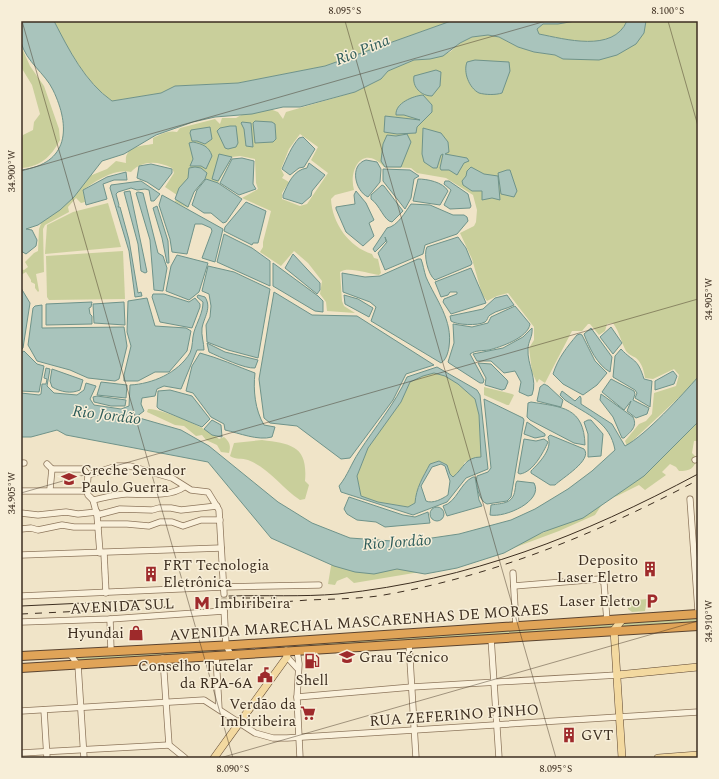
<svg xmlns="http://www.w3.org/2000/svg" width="719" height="779" viewBox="0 0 719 779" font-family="Spectral,serif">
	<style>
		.green { fill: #c9cf9b; fill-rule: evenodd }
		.water { fill: #a9c4bc; stroke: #6f938a; fill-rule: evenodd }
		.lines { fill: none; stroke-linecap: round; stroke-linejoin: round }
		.minor-tunnel { stroke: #ccc0a6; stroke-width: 5.5; stroke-dasharray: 5.5 3; stroke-linecap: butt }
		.minor-casing { stroke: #8d765c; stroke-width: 7 }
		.major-casing { stroke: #5b4430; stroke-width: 8 }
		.highway-casing { stroke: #5b4430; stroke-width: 10 }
		.minor { stroke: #faf1dc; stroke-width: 5.5 }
		.major { stroke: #f3d9a0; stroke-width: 7 }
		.highway { stroke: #e0a458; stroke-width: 8 }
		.tram { stroke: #3d2e20; stroke-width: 1 }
		.rail { stroke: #3d2e20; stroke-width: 1; stroke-dasharray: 7 7; stroke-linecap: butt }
		.ticks { fill: none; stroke: #3d2e20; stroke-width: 1; stroke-opacity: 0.45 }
		.labels { text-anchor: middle; stroke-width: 3; stroke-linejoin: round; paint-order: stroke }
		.poi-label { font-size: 15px; fill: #3d2e20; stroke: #f7eed8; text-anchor: start }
		.street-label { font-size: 15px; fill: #3d2e20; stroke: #f7eed8 }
		.water-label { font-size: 16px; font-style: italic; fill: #2f5d5a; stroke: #f7eed8 }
		.neatline { fill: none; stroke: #3d2e20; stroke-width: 1.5 }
		.ticks-label { font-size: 10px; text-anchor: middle; fill: #3d2e20 }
	</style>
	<rect width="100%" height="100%" fill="#f0e4c8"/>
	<g class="green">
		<path d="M 54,21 L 451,21 L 325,66 L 238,83 L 175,86 L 161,93 L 112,101 C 85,81 69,50 54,21 Z"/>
		<path d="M 575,21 L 627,21 C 613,53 565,39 539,34 L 537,29 L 543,24 L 558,24 Z"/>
		<path d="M 646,21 L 698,21 L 698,377 L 688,389 L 627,446 L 625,441 L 639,424 L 646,421 L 652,414 L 654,393 L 676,386 L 679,375 L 674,369 L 653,379 L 645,378 C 644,371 642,363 636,358 C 633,356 629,355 626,351 C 621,342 620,333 613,323 L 607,324 L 605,331 L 599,335 L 590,324 L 588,324 L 582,331 L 572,331 L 545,383 L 539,379 L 537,383 L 532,372 L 529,348 L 534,340 L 534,327 L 508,293 L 497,296 L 487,301 L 482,294 L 472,259 L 460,233 L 474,226 L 476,222 L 477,210 L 473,195 L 446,178 L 417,173 L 411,168 L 384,167 C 364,144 348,168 354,190 L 335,195 L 331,199 C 332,223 349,247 372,254 L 374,258 L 378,259 L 381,273 L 379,275 C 369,274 348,266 340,272 L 342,301 L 344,306 L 355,313 L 327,311 L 326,302 L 320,294 L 322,281 L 308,263 L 294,251 L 281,266 L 260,252 L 263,247 L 263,242 L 271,211 L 242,198 L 258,189 L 256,183 L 255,159 L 240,156 L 232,157 L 218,183 L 205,179 L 194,192 L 188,208 L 175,202 L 177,195 L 165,187 L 174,173 L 172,168 C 158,161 142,160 131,172 C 115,168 96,181 83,190 L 85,202 L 81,203 L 76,198 L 68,207 L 69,212 L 45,225 L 43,229 L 44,272 L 36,274 L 39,291 L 38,292 L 35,288 L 35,284 L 31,282 L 31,280 L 26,272 L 21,275 L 21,269 L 24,270 L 28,267 L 25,262 L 34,253 L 38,251 L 39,229 L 42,221 L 87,177 L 107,169 L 116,161 L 126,163 C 124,146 141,146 153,144 L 153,138 C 161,134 169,130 177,132 L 180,128 L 215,119 L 220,124 L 222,118 L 236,118 L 243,114 L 270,109 L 278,112 L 283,119 L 286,112 L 355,92 L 381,79 L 388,71 L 414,60 L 430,59 L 450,52 L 460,43 L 472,37 L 488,35 L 499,37 L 518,47 L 534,52 L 555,55 L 564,59 L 644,33 ZM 300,134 L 318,147 L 311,160 L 328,173 L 307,204 L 300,206 L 282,199 L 282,193 L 289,182 L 282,178 L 284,175 L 281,169 L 289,149 Z"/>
		<path d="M 21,46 L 30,66 L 44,86 L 59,129 L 60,140 C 51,157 40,167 21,168 L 21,142 L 23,135 L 33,130 L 34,122 L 40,114 L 32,85 L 21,67 Z"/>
		<polygon points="108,203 121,247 45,254 47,225 73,212"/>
		<polygon points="123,251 125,299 49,300 47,297 46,256"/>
		<path d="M 434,373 L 445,376 L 458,384 L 475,399 L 479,415 L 481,457 L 465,462 L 460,471 L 453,477 L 450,474 L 447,465 L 439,461 L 430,464 C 423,477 416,488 415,503 L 408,507 L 378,502 L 361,496 L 357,476 L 368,447 L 401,402 L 410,382 L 423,376 Z"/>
		<polygon points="484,387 512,394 514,395 509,405 507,405 484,395"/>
		<path d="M 148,409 C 161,408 212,430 219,439 L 224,437 C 230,442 231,446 229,453 L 221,452 L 217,445 L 206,440 L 202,435 L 196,436 L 184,426 L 175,425 L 147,412 Z"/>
		<path d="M 698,414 L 698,441 L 694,441 L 692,453 L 697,458 C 694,469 690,471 679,471 L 676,467 L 670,464 L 662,472 L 666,475 L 645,490 L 639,485 L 617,496 L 605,500 L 595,515 L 559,531 L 508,550 L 432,570 L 354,583 L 347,577 L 337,581 L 335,585 L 328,584 L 332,560 L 498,549 L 545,532 L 559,524 Z"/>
		<path d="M 262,440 C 292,444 308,446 305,481 L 309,485 L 305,499 L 300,500 C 282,488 269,468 248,460 C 242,458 236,460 230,456 L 234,443 Z"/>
		<polygon points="647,599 645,611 632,612 628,609 628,601"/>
		<polygon points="698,618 698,624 620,627 625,622"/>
		<polygon points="618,623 614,628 282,649 282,645"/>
		<polygon points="225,646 225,653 78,662 73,656"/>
	</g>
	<g class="water">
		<path d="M 21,21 L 54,21 C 69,50 85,82 112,101 L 161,93 L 175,86 L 238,83 L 325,66 L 451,21 L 575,21 L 558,24 L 543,24 L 537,29 L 539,34 C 565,39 613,53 627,21 L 646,21 L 644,33 L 636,44 L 617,55 L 599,60 L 563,59 L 555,55 L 534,52 L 518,47 L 499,37 L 488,35 L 472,37 L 460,43 L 443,56 L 430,59 L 414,60 L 388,71 L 381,79 L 355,92 L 300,107 L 283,107 L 252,114 L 215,117 L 193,122 L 156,135 L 124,154 L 102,161 L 74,197 L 60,210 L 38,225 L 26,229 L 32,230 L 37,240 L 36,246 L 26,254 L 21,251 L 21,170 C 69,164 71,127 53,90 C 45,73 26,62 21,42 C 20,36 21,28 21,21 Z"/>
		<path d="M 475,60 L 509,62 L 510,71 L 502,93 C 496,95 486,95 479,93 C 469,88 463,72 467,62 Z"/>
		<path d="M 436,70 L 441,72 L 440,86 L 432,96 C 421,96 412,87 414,76 Z"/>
		<path d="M 423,95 L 432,105 L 432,112 L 417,127 L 416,133 L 397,134 L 384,132 L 385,116 L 420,120 L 404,115 L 396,115 C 395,103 413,96 423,95 Z"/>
		<polygon points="255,121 272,122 275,124 276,139 273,142 255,143 253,123"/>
		<polygon points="242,122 251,123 253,147 246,146 244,129 241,123"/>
		<polygon points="230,126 236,126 238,143 236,147 228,149 225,148 217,131 220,128"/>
		<polygon points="210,127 212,139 205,144 197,141 192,141 190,133 191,130"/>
		<polygon points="423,128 441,133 448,142 449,152 445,154 467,158 469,161 464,163 457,175 449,170 441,170 440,168 443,154 441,155 437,168 433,168 424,162 422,154"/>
		<polygon points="407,134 411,142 401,167 385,167 381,161 383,144 387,135 396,136"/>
		<path d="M 303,137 L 315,149 L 304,167 L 299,168 L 290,175 L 282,169 C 287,158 291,147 299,138 Z"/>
		<path d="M 193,142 C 202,144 209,146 212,156 L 206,169 L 201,166 L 190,166 L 193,159 L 189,143 Z"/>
		<polygon points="219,154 232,157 218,181 212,179"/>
		<polygon points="242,158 254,161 253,184 256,189 239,195 220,183 232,159"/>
		<path d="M 366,160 L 377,162 L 381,169 L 380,182 L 368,197 C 355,191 349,165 366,160 Z"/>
		<path d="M 309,163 L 325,175 L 312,191 L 311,196 L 302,204 L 283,198 L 283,195 C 288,184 293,170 307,168 Z"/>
		<polygon points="151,164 172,169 172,173 159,190 147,182 137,178 139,166"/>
		<polygon points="195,167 201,168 207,173 205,179 194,192 188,207 175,199 179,188 188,178 189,168"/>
		<polygon points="471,167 484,174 498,176 500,200 492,198 482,200 482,191 472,191 463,185 462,181 466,176 467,171"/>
		<polygon points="383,169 410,170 419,176 414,179 411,198 405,209 383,181"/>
		<polygon points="507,170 510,170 517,191 514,197 501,194 498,173"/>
		<polygon points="126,172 127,180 114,180 103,184 107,199 86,205 83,190 107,177"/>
		<polygon points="206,179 218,183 242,199 226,222 223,223 211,213 204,213 192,205 197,190"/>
		<path d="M 418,179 C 427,179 443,182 448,191 L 440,205 L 413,201 Z"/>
		<polygon points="141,181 160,194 154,201 151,201 149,190 145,189 137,190 131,188 118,192 116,194 119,205 118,207 120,207 129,240 138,293 141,292 142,296 135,297 129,251 110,188 111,185"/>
		<polygon points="445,181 449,181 468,194 471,206 470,208 450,209 444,205 451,190 444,184"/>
		<path d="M 382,185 L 384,186 L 403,211 L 392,222 C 384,221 380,205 371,199 L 371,195 Z"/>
		<polygon points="130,191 147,272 145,273 141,271 138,244 124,192"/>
		<polygon points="356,191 366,203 374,220 369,223 374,236 363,246 346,232 336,209 336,207 355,204 354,195"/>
		<polygon points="138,192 143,193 158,253 163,256 167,268 163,291 154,290 150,240 136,193"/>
		<polygon points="162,195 223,229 215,262 202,258 212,231 211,228 202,224 195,224 187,254 172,252 170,239 159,205"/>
		<polygon points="246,202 266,211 258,243 253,243 252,245 224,231 225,227"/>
		<path d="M 411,204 L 430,205 L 453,215 L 464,215 L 467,217 L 468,221 L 457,234 L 425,245 L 423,254 L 385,270 L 378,253 L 387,242 L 385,237 L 386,241 L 375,252 L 373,249 L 387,228 C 398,226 405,212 411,204 Z"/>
		<polygon points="157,206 168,241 169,263 167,263 162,238 153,208"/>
		<polygon points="224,234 252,248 270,261 270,286 217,262"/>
		<path d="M 458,237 L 466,248 L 472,263 L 471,265 L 435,280 C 428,275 423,254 427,247 Z"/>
		<polygon points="293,254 320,283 320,290 317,294 285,268"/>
		<polygon points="177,255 208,263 199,292 189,300 166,291 171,266"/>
		<path d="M 418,259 L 421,259 C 423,264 424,271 426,277 C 436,300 453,320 449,347 C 448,353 446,360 441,363 L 371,321 L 376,307 L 370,302 L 343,292 L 342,273 L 365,277 L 380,276 Z"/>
		<polygon points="273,263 318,296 323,301 323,312 315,311 273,286"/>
		<polygon points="208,266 234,272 270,289 258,358 228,350 207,342 206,325 210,317 211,306 209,294 202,291"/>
		<polygon points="471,268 486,303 451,314 443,302 444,299 457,294 457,292 450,292 448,295 441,297 435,282"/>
		<polygon points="21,288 30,303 23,348 21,350"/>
		<polygon points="274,292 312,315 357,316 434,365 406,374 393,400 350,458 341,459 297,426 270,423 264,418 259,379"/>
		<polygon points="153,294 164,294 189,302 195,298 200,304 200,307 192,328 160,322 152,297"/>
		<path d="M 198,295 L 205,297 C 212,308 204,317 202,328 C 201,335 204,343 204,350 L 197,350 L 181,389 L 164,386 L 157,389 L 155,396 L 142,398 L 141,404 L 144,411 L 136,417 L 181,430 L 209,446 L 278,502 L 312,523 L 350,538 L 392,541 L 425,539 L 459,534 L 511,520 L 535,509 L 568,489 L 592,471 L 615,450 C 610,422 588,415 565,400 L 560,395 L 562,391 L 575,401 L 580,396 L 581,398 L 581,404 L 612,424 L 625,446 C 646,435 682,395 698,377 L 698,422 L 644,476 L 583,518 L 543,532 L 504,553 L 457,568 L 425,574 L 397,569 L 374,574 L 355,572 L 334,566 L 271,538 L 208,462 L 66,435 L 57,430 L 31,437 L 21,437 L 21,393 L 39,395 L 41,394 L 42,384 L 46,384 L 47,379 L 44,378 L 46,368 L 50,369 L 47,386 L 54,393 L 77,395 L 84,390 L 86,383 L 96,386 L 90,399 L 94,405 L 121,409 L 129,406 L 130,385 C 152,384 178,373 190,353 C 193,347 192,338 194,332 C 197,322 203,313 203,302 L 197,297 Z"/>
		<polygon points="344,295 358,299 373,308 369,317 345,304"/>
		<path d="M 507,295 L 514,305 C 507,309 497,310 490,315 C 487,317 488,320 485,322 C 478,326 456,325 451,321 L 450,316 L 483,309 L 495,298 Z"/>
		<polygon points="147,298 155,326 186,328 191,331 187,351 169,372 155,372 138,381 124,381 124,375 131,346 127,332 128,301"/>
		<polygon points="92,302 91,307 89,308 90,314 92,316 92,324 46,325 46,304"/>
		<polygon points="124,302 125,325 94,323 93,304"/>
		<polygon points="42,305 42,328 124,327 127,346 119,379 115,381 88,378 70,370 37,361 28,345 33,308 35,306"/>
		<path d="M 515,306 L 530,324 C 528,338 500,347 489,350 C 482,351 476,350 470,354 L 484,380 L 483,383 L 480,383 L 449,363 L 448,362 L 454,343 L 453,324 L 472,327 L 488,323 L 491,317 Z"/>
		<polygon points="611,327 622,343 613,354 600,337"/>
		<path d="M 532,328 C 533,337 528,341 528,349 C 527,365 538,379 532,395 L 528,396 L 519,392 L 521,382 L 515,371 L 504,373 L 491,361 L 477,361 L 473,354 L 503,348 L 523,337 Z"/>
		<path d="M 591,328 L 612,357 L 610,372 C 597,365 589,347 584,334 Z"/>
		<path d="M 580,334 L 582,335 L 595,361 L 607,373 L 597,385 L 583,395 L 563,384 L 553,374 C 558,358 567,347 577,335 Z"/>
		<path d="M 207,343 L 225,352 L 258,360 L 255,368 C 245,369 220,357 209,352 Z"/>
		<path d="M 621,349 C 634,363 637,357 644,379 L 652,381 L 650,407 L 635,398 L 637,393 L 635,390 L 613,377 L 615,356 Z"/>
		<polygon points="24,351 37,364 44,366 39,392 21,391 21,353"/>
		<path d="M 200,353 C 219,358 236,366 255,373 C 253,390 255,410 264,425 L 275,427 L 272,437 C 258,441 239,433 225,430 L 224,424 L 211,417 L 193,393 L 186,391 L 192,366 Z"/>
		<polygon points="478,363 491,364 507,380 508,382 505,389 502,390 485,385 486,378"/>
		<path d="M 437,367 L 477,390 L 480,395 L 488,469 L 466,478 L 447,502 L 413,515 L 341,492 L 339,486 C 348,475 351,464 359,452 C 375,427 395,404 407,377 ZM 434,373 L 445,376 L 458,384 L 475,399 L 479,415 L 481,457 C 465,457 464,468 453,477 L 450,474 L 447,465 L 439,461 L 430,464 C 423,477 416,488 415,503 L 408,507 L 378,502 L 361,496 L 357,476 L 368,448 L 401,402 L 410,382 L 423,376 ZM 441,464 L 445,466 L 450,481 L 448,495 C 442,499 433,504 426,501 L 421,486 L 432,467 Z"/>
		<path d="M 52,369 L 83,380 L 80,390 C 71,394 61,392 52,387 L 50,381 Z"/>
		<polygon points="673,371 677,376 674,384 655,390 655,381"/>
		<polygon points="611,379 634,391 635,394 633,400 649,408 647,414 636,418 627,411 631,401 624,410 602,392"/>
		<polygon points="101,382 127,385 126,398 97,395"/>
		<polygon points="544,384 548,386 563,400 561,407 537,401 540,387"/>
		<polygon points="170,390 192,396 210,419 202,427 159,409 157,407 158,391"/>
		<path d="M 601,394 L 633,417 C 638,427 630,432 624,438 L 622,438 L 613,417 L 600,400 Z"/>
		<polygon points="97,396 126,400 125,406 111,406 94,402 93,397"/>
		<path d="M 484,399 L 523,418 L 524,420 L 511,497 L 507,501 L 487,504 C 479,501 475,484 477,476 L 488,472 L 491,468 Z"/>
		<path d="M 531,402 C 562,407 584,407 585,445 L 574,443 L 530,420 L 527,417 L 528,403 Z"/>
		<polygon points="212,420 221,425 222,437 212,435 204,429"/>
		<polygon points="588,420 591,420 603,434 601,456 588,457 588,434 584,422"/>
		<polygon points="527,422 545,434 545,436 535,438 524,434"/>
		<path d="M 550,435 L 584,449 C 593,460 562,478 555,485 L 550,485 L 531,473 L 531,471 C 539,463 553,449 548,437 Z"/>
		<path d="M 524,439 L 536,441 L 544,439 L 548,442 C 543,453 533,472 520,474 L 518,473 Z"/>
		<path d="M 473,477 L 475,477 L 479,500 L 482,506 L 447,516 L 443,506 C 457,502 460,483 473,477 Z"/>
		<path d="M 517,481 L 534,483 C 544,501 505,518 490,515 L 491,505 C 503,503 513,504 515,490 C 516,486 515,484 517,481 Z"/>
		<polygon points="349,497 403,515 415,517 428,512 430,523 385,527 376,522 357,520 347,514 344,509"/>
		<circle cx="437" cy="514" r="7"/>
	</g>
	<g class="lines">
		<polyline class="minor-tunnel" points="224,594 224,609"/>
		<g class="minor-casing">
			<g id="minor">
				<polyline points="695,460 698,459"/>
				<polyline points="21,463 24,463"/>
				<polyline points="47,464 52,469 83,469 88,475 117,466 130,466 172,478 191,490 208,492 219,510 224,594"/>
				<polyline points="88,475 87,491 88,495 93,500 97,515 100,553"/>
				<polyline points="50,489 52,469"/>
				<polyline points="21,491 87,491"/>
				<polyline points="690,499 698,610"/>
				<path d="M 93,500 C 104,498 116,494 127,494 C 143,494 171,497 184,487"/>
				<polyline points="21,513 38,515 66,512 78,514 97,512"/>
				<polyline points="97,515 120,509 152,510 159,508 171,508 181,510 217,506"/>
				<polyline points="98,524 127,524 149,526 160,522 172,522 183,526 201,520 220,520"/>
				<polyline points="21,529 31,528 38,530 62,525 74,527 98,527"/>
				<polyline points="104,553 106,593"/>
				<polyline points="21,555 221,548"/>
				<polyline points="513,573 516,626"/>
				<polyline points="514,586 600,579 604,583 607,621"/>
				<polyline points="21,596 223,587 319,585"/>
				<polyline points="224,609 226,645 231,655"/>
				<polyline points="110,619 111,651"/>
				<polyline points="21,622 110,619 224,611"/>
				<polyline points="491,638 499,758"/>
				<polyline points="409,643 416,758"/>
				<polyline points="297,650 299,664 297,697 300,758"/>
				<polyline points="70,654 78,665 84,758"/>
				<polyline points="216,656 219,709"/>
				<polyline points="287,657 297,668"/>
				<polyline points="163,658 169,745 185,758"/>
				<polyline points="297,697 412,687 617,675"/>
				<polyline points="44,710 47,758"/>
				<polyline points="21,711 204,700 255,733 273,738 287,738 698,712"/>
				<polyline points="21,753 169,745"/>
			</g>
		</g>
		<g class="major-casing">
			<g id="major">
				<polyline points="617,675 698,667"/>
				<polyline points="214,758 284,661 287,657 286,651"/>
				<polyline points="622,758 614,630 622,620"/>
				<polyline points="658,758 698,755"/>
			</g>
		</g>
		<g class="highway-casing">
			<g id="highway">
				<polyline points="21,656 234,645 698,614"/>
				<polyline points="21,668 698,626"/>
			</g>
		</g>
		<use href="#minor" class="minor"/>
		<use href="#major" class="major"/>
		<use href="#highway" class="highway"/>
		<g class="tram">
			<path d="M 229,596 C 265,595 302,597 338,594 C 470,580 582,536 698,474"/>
			<polyline points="21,606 169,599"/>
		</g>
		<g class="rail">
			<polyline points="229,598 277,598"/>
			<path d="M 230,605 C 256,604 282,602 308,600 C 332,599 354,599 378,596 C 492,577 596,534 698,480"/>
			<polyline points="21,614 169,607"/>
		</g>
	</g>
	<path class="ticks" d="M 22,21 L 233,758M 345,21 L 556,758M 668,21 L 698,126M 21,171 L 546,21M 21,493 L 698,299M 220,758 L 698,621"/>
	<defs>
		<g id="school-bare" transform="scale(1.2)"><path d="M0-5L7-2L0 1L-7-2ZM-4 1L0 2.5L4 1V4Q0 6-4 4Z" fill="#9e2a2b" stroke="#f7eed8" stroke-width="2.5" paint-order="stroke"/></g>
		<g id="building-bare" transform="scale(1.2)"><path d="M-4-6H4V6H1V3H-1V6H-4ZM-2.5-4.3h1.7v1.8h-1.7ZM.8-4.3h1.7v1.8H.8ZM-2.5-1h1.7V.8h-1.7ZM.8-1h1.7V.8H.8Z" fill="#9e2a2b" stroke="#f7eed8" stroke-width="2.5" paint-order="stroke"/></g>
		<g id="parking-bare" transform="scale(1.2)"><path d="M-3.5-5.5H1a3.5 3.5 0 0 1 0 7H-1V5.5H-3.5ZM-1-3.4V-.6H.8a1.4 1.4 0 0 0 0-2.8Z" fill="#9e2a2b" stroke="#f7eed8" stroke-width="2.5" paint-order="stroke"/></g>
		<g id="metro-bare" transform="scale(1.2)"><path d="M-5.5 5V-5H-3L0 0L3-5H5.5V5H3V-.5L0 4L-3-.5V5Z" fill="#9e2a2b" stroke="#f7eed8" stroke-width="2.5" paint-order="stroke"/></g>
		<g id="shop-bare" transform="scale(1.2)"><path d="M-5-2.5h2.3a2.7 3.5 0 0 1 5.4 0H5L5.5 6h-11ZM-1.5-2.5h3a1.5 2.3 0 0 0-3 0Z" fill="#9e2a2b" stroke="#f7eed8" stroke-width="2.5" paint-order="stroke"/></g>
		<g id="university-bare" transform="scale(1.2)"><path d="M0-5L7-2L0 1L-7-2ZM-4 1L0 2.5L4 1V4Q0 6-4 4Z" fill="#9e2a2b" stroke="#f7eed8" stroke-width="2.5" paint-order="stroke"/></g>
		<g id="fuel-bare" transform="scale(1.2)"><path d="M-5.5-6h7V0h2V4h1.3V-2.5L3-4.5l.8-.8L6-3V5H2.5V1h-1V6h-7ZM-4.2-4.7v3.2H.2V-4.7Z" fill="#9e2a2b" stroke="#f7eed8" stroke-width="2.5" paint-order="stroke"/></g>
		<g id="civic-bare" transform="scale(1.2)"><path d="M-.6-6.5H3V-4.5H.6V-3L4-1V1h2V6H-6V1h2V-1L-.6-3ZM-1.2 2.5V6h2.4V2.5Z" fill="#9e2a2b" stroke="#f7eed8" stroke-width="2.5" paint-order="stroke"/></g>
		<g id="supermarket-bare" transform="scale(1.2)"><path d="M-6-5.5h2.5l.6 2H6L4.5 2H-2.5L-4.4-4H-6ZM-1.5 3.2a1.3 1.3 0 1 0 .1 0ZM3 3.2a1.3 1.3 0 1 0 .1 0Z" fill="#9e2a2b" stroke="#f7eed8" stroke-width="2.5" paint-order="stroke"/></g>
	</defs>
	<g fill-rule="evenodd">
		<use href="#school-bare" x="69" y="479"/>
		<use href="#building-bare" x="650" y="569"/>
		<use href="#building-bare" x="151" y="574"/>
		<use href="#parking-bare" x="652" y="601"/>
		<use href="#metro-bare" x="202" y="603"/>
		<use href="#shop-bare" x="136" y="633"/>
		<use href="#university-bare" x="347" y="657"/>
		<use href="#fuel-bare" x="312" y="661"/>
		<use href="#civic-bare" x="265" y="675"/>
		<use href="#supermarket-bare" x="308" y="713"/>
		<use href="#building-bare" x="569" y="735"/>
	</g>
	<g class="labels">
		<g class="poi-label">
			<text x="81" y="475">Creche Senador<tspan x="81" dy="17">Paulo Guerra</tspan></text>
			<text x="638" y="565" text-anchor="end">Deposito<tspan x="638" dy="17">Laser Eletro</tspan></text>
			<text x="163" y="570">FRT Tecnologia<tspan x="163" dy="17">Eletrônica</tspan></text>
			<text x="640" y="606" text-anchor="end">Laser Eletro</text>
			<text x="214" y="608">Imbiribeira</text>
			<text x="124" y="638" text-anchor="end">Hyundai</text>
			<text x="359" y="662">Grau Técnico</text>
			<text x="253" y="671" text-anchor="end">Conselho Tutelar<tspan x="253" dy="17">da RPA-6A</tspan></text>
			<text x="312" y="685" text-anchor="middle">Shell</text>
			<text x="296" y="709" text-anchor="end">Verdão da<tspan x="296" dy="17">Imbiribeira</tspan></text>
			<text x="581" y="740">GVT</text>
		</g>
		<g class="street-label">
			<text transform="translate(122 606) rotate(-3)" y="5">AVENIDA SUL</text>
			<text transform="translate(359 622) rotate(-4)" y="5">AVENIDA MARECHAL MASCARENHAS DE MORAES</text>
			<text transform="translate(454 715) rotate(-4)" y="5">RUA ZEFERINO PINHO</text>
		</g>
		<g class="water-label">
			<text transform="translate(362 49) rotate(-22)" y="6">Rio Pina</text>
			<text transform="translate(107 414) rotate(7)" y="6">Rio Jordão</text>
			<text transform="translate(397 541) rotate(-4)" y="6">Rio Jordão</text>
		</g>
	</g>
	<rect width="719" height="779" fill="none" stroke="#f7eed8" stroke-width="44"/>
	<rect x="22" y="22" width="675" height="735" class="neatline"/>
	<g class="ticks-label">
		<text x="345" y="14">8.095°S</text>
		<text x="668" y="14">8.100°S</text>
		<text transform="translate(11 171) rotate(-90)" y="4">34.900°W</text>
		<text transform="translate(708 299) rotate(-90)" y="4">34.905°W</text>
		<text transform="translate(11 493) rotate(-90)" y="4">34.905°W</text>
		<text transform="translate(708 621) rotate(-90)" y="4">34.910°W</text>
		<text x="233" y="772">8.090°S</text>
		<text x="556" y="772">8.095°S</text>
	</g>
</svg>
